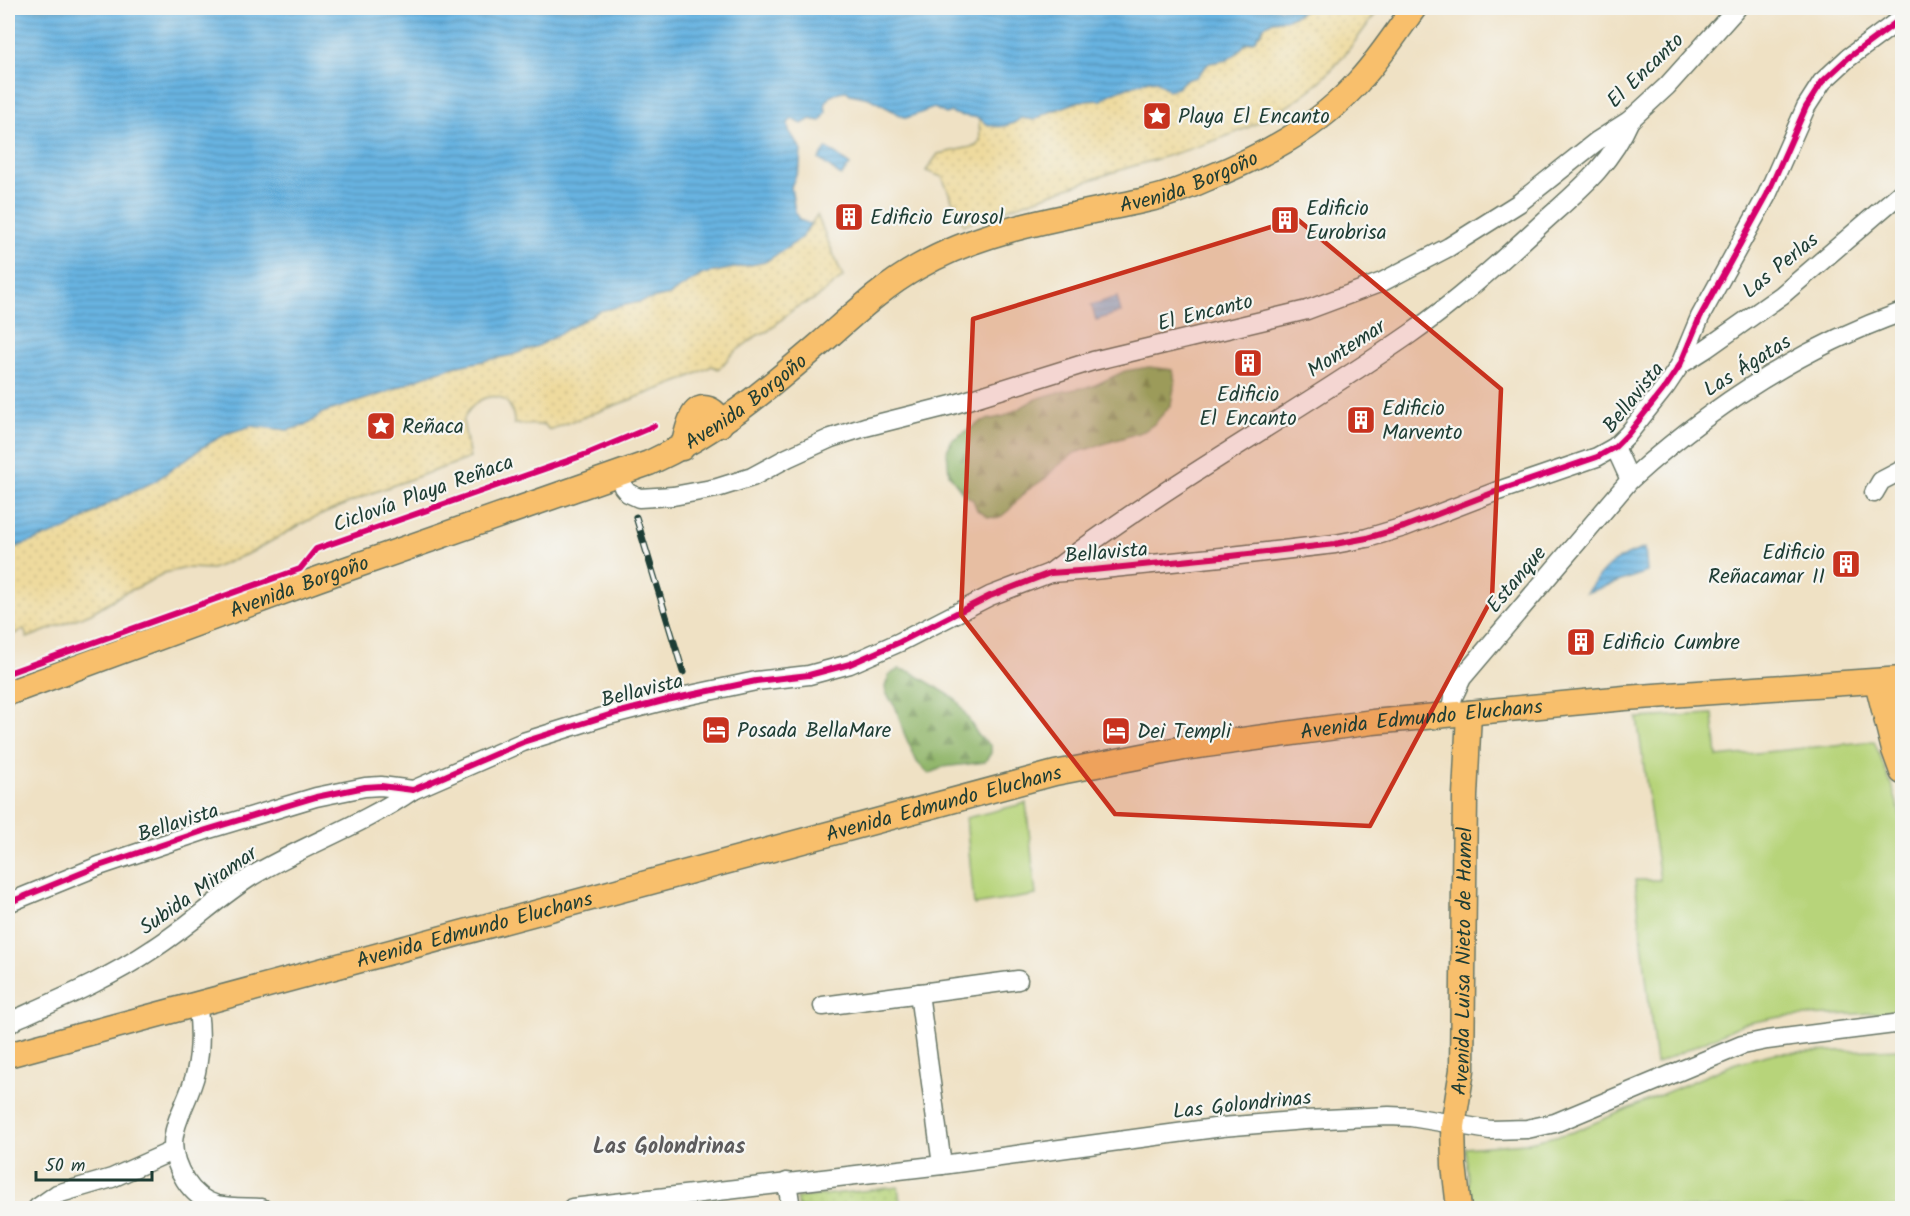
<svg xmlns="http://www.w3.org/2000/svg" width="1910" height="1216" viewBox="0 0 1910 1216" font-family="Kalam,sans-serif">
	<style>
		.grass { fill: #b7d47a; stroke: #6b8857; stroke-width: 1.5 }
		.forest { fill: url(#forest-firs); stroke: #587a4f; stroke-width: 1.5 }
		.sand { fill: url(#sand-dots); stroke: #868c69; stroke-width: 1.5 }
		.park { fill: url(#park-dots); stroke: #6b8857; stroke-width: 1.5 }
		.water { fill: url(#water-rules); stroke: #44788a; stroke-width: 1.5 }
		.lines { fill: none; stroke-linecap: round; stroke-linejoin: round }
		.minor-casing { stroke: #687666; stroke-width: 21 }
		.major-casing { stroke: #687666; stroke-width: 27 }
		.minor { stroke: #fff; stroke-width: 18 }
		.major { stroke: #f8bf6c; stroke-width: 24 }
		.rail-casing { stroke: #1f3d34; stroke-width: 7 }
		.rail { stroke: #f6f6f2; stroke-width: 4.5; stroke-dasharray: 14; stroke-linecap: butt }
		.cycleway-casing { stroke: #f6f6f2; stroke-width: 10 }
		.cycleway { stroke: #d6006c; stroke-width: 6 }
		.marked { fill: #c8321e; fill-opacity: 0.2; stroke: #c8321e; stroke-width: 4.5; stroke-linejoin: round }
		.labels { text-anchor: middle; stroke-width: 4.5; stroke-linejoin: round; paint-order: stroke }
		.street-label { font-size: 21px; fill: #1f3d34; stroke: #f6f6f2 }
		.poi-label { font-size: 21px; fill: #1f3d34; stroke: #f6f6f2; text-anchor: start }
		.neighbourhood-label { font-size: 22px; font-weight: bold; fill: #5d5c5d; stroke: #f6f6f2 }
	</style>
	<defs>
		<pattern id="forest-firs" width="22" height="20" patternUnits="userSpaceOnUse" patternTransform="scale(1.5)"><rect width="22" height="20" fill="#91b66a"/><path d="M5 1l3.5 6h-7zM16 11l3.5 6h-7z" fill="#769558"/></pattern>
		<pattern id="sand-dots" width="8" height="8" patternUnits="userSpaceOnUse" patternTransform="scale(1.5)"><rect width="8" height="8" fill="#eeda9e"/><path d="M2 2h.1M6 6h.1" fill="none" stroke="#ccbc89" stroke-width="1.8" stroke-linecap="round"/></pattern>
		<pattern id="park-dots" width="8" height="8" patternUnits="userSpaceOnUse" patternTransform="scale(1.5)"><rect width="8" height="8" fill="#b7d47a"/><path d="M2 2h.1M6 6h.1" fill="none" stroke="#9db76a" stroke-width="1.8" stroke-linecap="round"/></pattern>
		<pattern id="water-rules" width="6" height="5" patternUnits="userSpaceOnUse" patternTransform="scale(1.5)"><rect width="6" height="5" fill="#68b3e1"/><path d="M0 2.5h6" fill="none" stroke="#5593b7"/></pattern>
	</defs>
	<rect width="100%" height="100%" fill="#f6f6f2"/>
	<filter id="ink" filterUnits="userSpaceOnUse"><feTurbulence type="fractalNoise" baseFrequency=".0167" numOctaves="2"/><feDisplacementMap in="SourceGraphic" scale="12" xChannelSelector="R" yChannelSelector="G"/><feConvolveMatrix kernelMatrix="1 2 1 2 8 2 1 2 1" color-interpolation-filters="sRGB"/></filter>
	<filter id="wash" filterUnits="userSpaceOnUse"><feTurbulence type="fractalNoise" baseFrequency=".008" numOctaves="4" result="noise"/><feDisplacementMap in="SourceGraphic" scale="24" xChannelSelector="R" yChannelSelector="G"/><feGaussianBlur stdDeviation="1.35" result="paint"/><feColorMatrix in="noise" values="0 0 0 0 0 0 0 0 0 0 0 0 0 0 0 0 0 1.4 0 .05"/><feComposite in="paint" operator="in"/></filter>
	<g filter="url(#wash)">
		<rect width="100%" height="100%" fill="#efe1c4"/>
		<g class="grass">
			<polygon points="1713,714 1717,757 1874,741 1894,792 1902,822 1902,1012 1780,1017 1743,1024 1656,1064 1635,880 1660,880 1637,718"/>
			<polygon points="1026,803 1036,895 974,905 966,818"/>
			<polygon points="1902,1049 1902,1208 1471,1208 1465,1148 1525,1143 1573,1132 1736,1063 1775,1053"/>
		</g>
		<g class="forest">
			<polygon points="1149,367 1173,370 1175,382 1171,405 1154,424 1144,431 1075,453 1054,469 1046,478 1026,491 1009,510 999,518 988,517 977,510 973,500 963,493 949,474 947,451 952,440 982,421 1005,416 1036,399 1059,392 1093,386 1125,371"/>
			<polygon points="899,669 911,672 948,694 958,702 978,735 991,746 991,753 985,762 943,767 929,774 917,762 904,733 896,708 886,693 885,687 889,675"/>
		</g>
		<g class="sand">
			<path d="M 1310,8 L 1380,8 C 1358,37 1338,67 1310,90 C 1251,137 1183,150 1114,172 C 1063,189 1013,207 963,225 L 942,177 L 926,171 L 938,154 L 976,146 L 980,141 L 979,118 L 986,124 L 1013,124 L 1021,118 L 1035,120 L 1044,114 L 1080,101 L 1101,100 L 1111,93 L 1149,80 L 1156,81 L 1168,90 L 1177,88 L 1185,80 L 1196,77 L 1209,63 L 1227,60 L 1237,53 L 1246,43 L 1262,32 L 1264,26 L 1273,21 L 1287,19 Z"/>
			<path d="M 817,215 L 843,277 L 815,299 L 795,308 L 768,331 L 758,335 L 732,354 L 719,369 L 712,366 L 683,380 L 549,430 L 545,425 L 514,424 C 514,395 489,387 470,409 C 467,412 465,417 463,421 L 470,458 L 372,493 L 307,521 L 252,552 L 212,569 L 187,568 L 164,573 L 141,586 L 124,593 L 91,613 L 27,638 L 24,629 L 8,637 L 8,550 L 86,518 L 109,503 L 155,481 L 206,445 L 228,433 L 251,426 L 288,430 L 308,424 L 322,413 L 385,393 L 422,377 L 453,367 L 512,355 L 540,345 L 599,311 L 669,295 L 703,274 L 765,262 L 802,237 Z"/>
		</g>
		<polygon class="park" points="898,1187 901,1208 799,1208 796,1198"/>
		<g class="water">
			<path d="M 8,8 L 1310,8 L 1287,19 L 1273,21 L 1264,26 L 1255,40 L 1246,43 L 1237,53 L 1227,60 L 1209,63 L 1196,77 L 1185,80 L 1177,88 L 1168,90 L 1156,81 L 1149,80 L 1111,93 L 1102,100 L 1080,101 L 1044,114 L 1035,120 L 1021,118 C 1011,126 997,130 985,123 C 981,121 982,119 978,118 C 968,115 961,117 950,112 L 946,114 L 934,108 L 906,118 L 869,98 L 850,94 L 847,91 C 837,90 831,95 825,103 L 826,112 L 821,121 L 810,119 L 802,124 L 792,119 L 788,123 L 789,131 L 801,149 L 800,165 L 791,187 L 795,211 L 799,220 L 810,224 L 802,237 L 793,244 L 765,262 L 703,274 L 669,295 L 599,311 L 540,345 L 512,355 L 453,367 L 422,377 L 385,393 L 322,413 L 308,424 L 288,430 L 251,426 L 228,433 L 206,445 L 155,481 L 109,503 L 67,529 L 8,550 Z"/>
			<polygon points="827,148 850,165 841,176 819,159"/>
			<polygon points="1117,297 1121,312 1096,320 1091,305"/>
			<path d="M 1645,548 L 1647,572 L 1586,593 C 1606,565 1612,560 1645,548 Z"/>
		</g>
	</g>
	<g filter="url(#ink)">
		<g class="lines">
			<g class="minor-casing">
				<g id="minor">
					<polyline points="1680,365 1707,348 1782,295 1902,192"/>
					<polyline points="1615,447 1630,480"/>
					<polyline points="618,473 623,487 628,493 639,498 673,496 717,488 752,477 787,458 831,438 865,427 952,405 1093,361 1307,310 1382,282 1449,247 1519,203 1597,141 1630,120 1667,86 1737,8"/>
					<polyline points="1874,493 1881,481 1902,470"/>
					<path d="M 1050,573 C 1164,485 1292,416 1410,334 C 1456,302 1498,264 1539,226 C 1576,192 1609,168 1630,120"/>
					<path d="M 1450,715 L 1453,697 L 1462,678 L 1630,480 C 1709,408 1801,348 1902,312"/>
					<polyline points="8,903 99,866 206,830 316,797 365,787 381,786 413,790 523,742 609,715 667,700 756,681 809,675 850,664 900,642 990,596 1050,573 1093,570 1231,556 1335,544 1367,538 1404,527 1495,492 1597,457 1615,447 1628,434 1666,386 1680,365 1700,317 1767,195 1806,107 1822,82 1848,58 1902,18"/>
					<polyline points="919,993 942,1165"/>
					<path d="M 197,1004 C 201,1027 201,1049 196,1072 C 186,1114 157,1135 185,1180 C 192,1191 203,1201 217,1205 C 231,1208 247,1207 262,1208"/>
					<polyline points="823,1006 1018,980"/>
					<path d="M 8,1025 L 16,1019 C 63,998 110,978 153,949 C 188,927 217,898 252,876 C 304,845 363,825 413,790"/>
					<polyline points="787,1182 791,1208"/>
					<polyline points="37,1208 57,1194 112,1178 172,1151"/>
					<polyline points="572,1208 942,1165 1222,1127 1305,1120 1389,1116 1411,1117 1490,1130 1527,1129 1555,1123 1742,1045 1767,1040 1902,1023"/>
				</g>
			</g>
			<g class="major-casing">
				<g id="major">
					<path d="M 682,448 C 688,435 689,402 709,409 C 716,412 719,418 720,425"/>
					<polyline points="1895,680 1902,714"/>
					<polyline points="1877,682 1894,750 1902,772"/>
					<path id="s1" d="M 8,693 L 318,579 L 649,463 C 717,432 764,392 821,343 C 852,316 882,287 918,267 C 989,226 1071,217 1150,199 C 1169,195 1188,187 1206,179 C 1263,156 1318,128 1359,81 C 1380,58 1396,33 1414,8"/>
					<path id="s2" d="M 8,1055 L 1055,773 L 1184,748 L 1373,722 L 1625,698 L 1902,679"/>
					<path id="s3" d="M 1459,1208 L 1454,1165 L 1453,1126 L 1462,1070 L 1465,796 L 1469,713"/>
				</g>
			</g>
			<use href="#minor" class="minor"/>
			<use href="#major" class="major"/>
			<g class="rail-casing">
				<polyline id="rail" points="636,517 683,672"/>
			</g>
			<use href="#rail" class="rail"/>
			<g class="cycleway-casing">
				<g id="cycleway">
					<polyline points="8,673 300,569 316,549 587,454 654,426"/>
					<polyline points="8,903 99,866 206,830 316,797 365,787 381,786 413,790 523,742 609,715 667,700 756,681 809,675 850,664 900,642 990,596 1050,573 1093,570 1231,556 1335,544 1367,538 1404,527 1495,492 1597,457 1615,447 1628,434 1666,386 1680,365 1700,317 1767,195 1806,107 1822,82 1848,58 1902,18"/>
				</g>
			</g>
			<use href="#cycleway" class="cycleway"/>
		</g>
	</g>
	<path class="marked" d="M 1297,219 L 1501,389 L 1492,598 L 1370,826 L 1115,814 L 961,615 L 973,319 Z"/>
	<defs>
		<g id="sight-square" transform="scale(1.5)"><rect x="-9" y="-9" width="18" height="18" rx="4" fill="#c8321e" stroke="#f6f6f2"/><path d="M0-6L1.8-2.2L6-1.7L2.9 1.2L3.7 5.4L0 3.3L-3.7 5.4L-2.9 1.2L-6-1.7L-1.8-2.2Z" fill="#fff"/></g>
		<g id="building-square" transform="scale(1.5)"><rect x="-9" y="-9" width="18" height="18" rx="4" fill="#c8321e" stroke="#f6f6f2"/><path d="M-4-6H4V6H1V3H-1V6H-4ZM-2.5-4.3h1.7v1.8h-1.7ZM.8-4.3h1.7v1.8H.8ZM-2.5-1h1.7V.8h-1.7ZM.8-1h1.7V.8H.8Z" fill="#fff"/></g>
		<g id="hotel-square" transform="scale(1.5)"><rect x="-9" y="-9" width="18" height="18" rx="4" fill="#c8321e" stroke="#f6f6f2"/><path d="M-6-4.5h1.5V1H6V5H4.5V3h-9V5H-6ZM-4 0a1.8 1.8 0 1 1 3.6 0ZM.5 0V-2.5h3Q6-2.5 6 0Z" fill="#fff"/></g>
	</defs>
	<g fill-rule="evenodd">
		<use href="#sight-square" x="1157" y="116"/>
		<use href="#building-square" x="849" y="217"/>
		<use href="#building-square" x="1285" y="220"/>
		<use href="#building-square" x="1248" y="363"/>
		<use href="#building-square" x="1361" y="420"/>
		<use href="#sight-square" x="381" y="426"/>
		<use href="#building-square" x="1846" y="564"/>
		<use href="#building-square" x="1581" y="642"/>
		<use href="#hotel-square" x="716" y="730"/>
		<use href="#hotel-square" x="1116" y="731"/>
	</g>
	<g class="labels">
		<g class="street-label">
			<text transform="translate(1645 70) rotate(-44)" y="7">El Encanto</text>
			<text dy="7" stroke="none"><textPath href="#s1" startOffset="1300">Avenida Borgoño</textPath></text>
			<text transform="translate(1780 265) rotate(-39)" y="7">Las Perlas</text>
			<text transform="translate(1205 312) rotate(-14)" y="7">El Encanto</text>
			<text transform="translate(1346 348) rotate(-33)" y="7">Montemar</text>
			<text transform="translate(1747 365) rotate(-32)" y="7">Las Ágatas</text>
			<text transform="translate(1633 397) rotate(-51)" y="7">Bellavista</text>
			<text dy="7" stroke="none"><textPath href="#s1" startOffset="796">Avenida Borgoño</textPath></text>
			<text transform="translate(423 493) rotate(-20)" y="7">Ciclovía Playa Reñaca</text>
			<text transform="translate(1106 552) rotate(-5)" y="7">Bellavista</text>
			<text transform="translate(1516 579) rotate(-50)" y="7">Estanque</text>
			<text dy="7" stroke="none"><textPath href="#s1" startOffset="310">Avenida Borgoño</textPath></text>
			<text transform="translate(642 690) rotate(-14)" y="7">Bellavista</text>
			<text dy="7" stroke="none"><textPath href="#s2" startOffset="1455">Avenida Edmundo Eluchans</textPath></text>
			<text dy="7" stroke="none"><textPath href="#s2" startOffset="969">Avenida Edmundo Eluchans</textPath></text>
			<text transform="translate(178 822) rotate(-18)" y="7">Bellavista</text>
			<text transform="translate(198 890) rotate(-35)" y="7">Subida Miramar</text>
			<text dy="7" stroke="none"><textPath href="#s2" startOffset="483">Avenida Edmundo Eluchans</textPath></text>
			<text dy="7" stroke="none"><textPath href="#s3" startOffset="248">Avenida Luisa Nieto de Hamel</textPath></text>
			<text transform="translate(1242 1104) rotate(-6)" y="7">Las Golondrinas</text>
		</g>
		<g class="poi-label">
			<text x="1178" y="123">Playa El Encanto</text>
			<text x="1306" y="215">Edificio<tspan x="1306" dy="24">Eurobrisa</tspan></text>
			<text x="870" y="224">Edificio Eurosol</text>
			<text x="1248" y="401" text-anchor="middle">Edificio<tspan x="1248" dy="24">El Encanto</tspan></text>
			<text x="1382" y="415">Edificio<tspan x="1382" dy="24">Marvento</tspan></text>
			<text x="402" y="433">Reñaca</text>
			<text x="1825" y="559" text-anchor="end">Edificio<tspan x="1825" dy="24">Reñacamar II</tspan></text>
			<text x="1602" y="649">Edificio Cumbre</text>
			<text x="737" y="737">Posada BellaMare</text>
			<text x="1137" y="738">Dei Templi</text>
		</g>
		<g class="neighbourhood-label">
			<text x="669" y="1153">Las Golondrinas</text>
		</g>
	</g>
	<rect width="1910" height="1216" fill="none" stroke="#f6f6f2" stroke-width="30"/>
	<path d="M36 1171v9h116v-9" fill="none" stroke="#1f3d34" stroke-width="3"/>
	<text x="45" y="1171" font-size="18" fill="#1f3d34" stroke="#f6f6f2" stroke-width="4.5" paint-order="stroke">50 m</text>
</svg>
